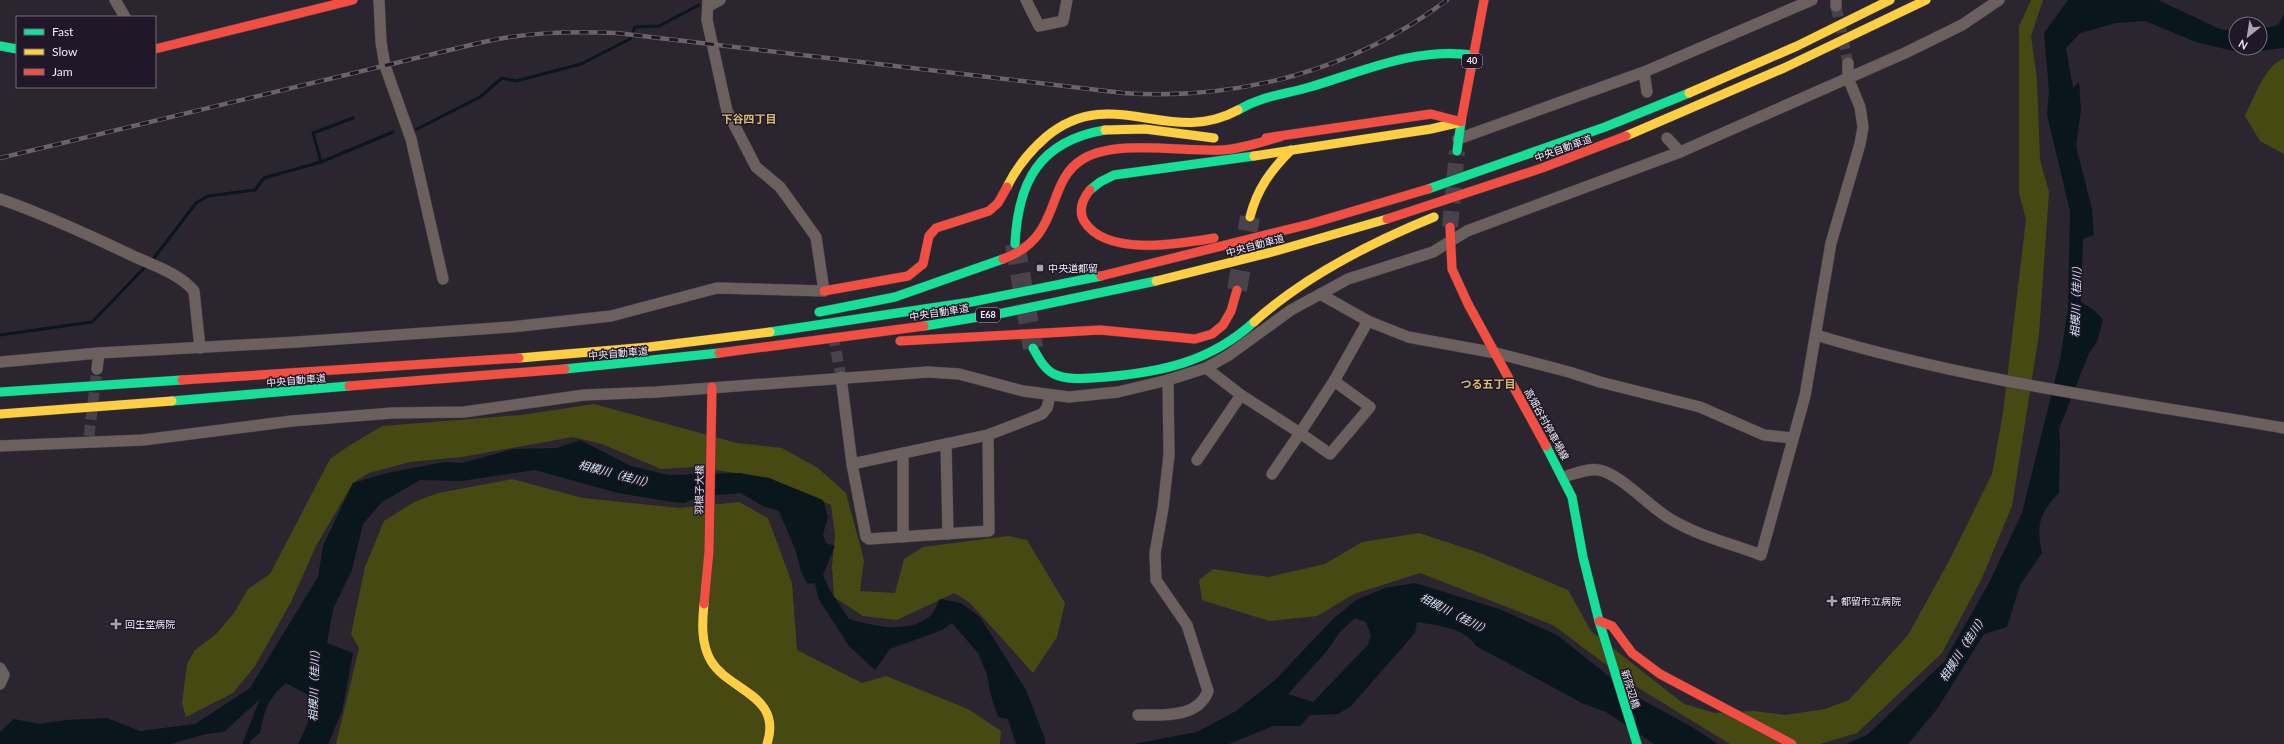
<svg xmlns="http://www.w3.org/2000/svg" width="2284" height="744" viewBox="0 0 2284 744" font-family="Lato,'Noto Sans JP',sans-serif">
	<style>
		.green { fill: #474913 }
		.water { fill: #09161c; fill-rule: evenodd }
		.lines { fill: none; stroke-linecap: round; stroke-linejoin: round }
		.stream { stroke: #09161c; stroke-width: 3 }
		.street-tunnel { stroke: #47424c; stroke-width: 11; stroke-dasharray: 11 5.5; stroke-linecap: butt }
		.secondary-tunnel { stroke: #47424c; stroke-width: 16; stroke-dasharray: 16 8; stroke-linecap: butt }
		.highway-tunnel { stroke: #47424c; stroke-width: 20; stroke-dasharray: 20 10; stroke-linecap: butt }
		.street-casing { stroke: #454149; stroke-width: 12 }
		.fast-casing { stroke: #454149; stroke-width: 10 }
		.slow-casing { stroke: #454149; stroke-width: 10 }
		.jam-casing { stroke: #454149; stroke-width: 10 }
		.street { stroke: #6c605e; stroke-width: 11 }
		.fast { stroke: #16e098; stroke-width: 9 }
		.slow { stroke: #ffcf43; stroke-width: 9 }
		.jam { stroke: #f24e42; stroke-width: 9 }
		.rail-casing { stroke: #6b6366; stroke-width: 4.5 }
		.rail { stroke: #201828; stroke-width: 3; stroke-dasharray: 9; stroke-linecap: butt }
		.poi-dot { fill: #a9a4af; stroke: #201828; stroke-width: 1.5 }
		.labels { text-anchor: middle; stroke-width: 3; stroke-linejoin: round; paint-order: stroke }
		.shield { fill: #201828; stroke: #b0aab8; stroke-width: 1 }
		.shield-label { font-size: 9px; font-weight: bold; fill: #eee9f5 }
		.street-label { font-size: 10px; fill: #eee9f5; stroke: #201828 }
		.poi-label { font-size: 10px; fill: #eee9f5; stroke: #201828; text-anchor: start }
		.neighbourhood-label { font-size: 11px; font-weight: bold; fill: #dabd72; stroke: #201828 }
		.water-label { font-size: 11px; font-style: italic; fill: #cde5f1; stroke: #201828 }
	</style>
	<rect width="100%" height="100%" fill="#2a252e"/>
	<g class="green">
		<polygon points="2031,0 2043,0 2031,36 2037,79 2040,160 2049,192 2039,334 2012,506 1982,578 1942,653 1857,733 1820,744 1730,744 1632,684 1553,625 1420,573 1354,594 1317,616 1269,621 1202,600 1199,580 1213,569 1268,577 1325,564 1362,542 1419,533 1480,553 1568,590 1591,631 1684,704 1715,713 1754,711 1785,715 1825,709 1849,700 1908,635 1950,559 1992,474 2003,413 2026,219 2019,193 2019,26"/>
		<path d="M 2284,59 L 2284,154 L 2260,141 L 2245,116 C 2253,100 2266,63 2284,59 Z"/>
		<polygon points="594,404 737,443 782,448 818,468 846,493 864,560 860,591 895,593 904,559 923,547 1008,536 1027,540 1065,603 1057,637 1033,673 969,602 954,593 897,620 863,616 834,597 832,567 835,534 831,505 769,478 696,467 661,469 602,444 573,437 462,457 410,462 369,473 353,483 316,546 291,602 255,666 233,693 186,717 182,703 187,664 195,650 216,634 234,613 248,589 270,574 330,459 347,447 382,426 521,415"/>
		<polygon points="512,479 583,498 679,508 739,502 768,518 792,583 797,650 862,683 886,676 968,709 1001,731 1000,744 336,744 359,648 351,634 365,567 384,521 414,502 438,493"/>
	</g>
	<g class="water">
		<path d="M 2068,0 L 2158,0 L 2220,29 L 2236,32 L 2236,48 L 2260,48 L 2260,29 L 2278,25 L 2284,14 L 2284,48 L 2242,53 L 2196,42 L 2145,21 L 2116,23 L 2080,33 L 2066,48 L 2073,88 L 2079,82 L 2081,110 L 2076,147 L 2092,209 L 2094,235 L 2083,239 L 2081,302 L 2094,310 L 2103,320 L 2097,342 L 2089,353 L 2059,429 L 2060,443 L 2059,493 C 2039,513 2036,526 2042,553 L 2020,585 L 2007,627 L 1984,634 L 1937,709 L 1908,744 L 1846,744 L 1867,735 L 1944,662 L 1989,583 L 2022,513 L 2060,360 L 2068,309 L 2070,211 L 2047,115 L 2049,91 L 2044,33 Z"/>
		<path d="M 580,440 L 631,466 L 668,475 L 740,473 L 769,478 L 823,500 L 828,517 L 823,534 L 826,543 L 835,546 L 823,575 L 829,589 L 849,619 C 874,626 906,634 929,617 C 934,614 937,604 940,599 L 961,603 L 980,617 L 1026,690 L 1045,739 L 1045,744 L 1016,744 L 1008,719 L 998,717 L 990,692 L 987,674 L 978,653 L 952,623 L 942,630 L 890,649 L 875,670 L 849,646 L 818,598 L 815,583 L 808,584 L 802,574 L 795,549 L 779,511 L 763,506 L 741,493 L 701,496 L 684,503 L 666,501 L 618,493 L 535,470 L 461,481 L 420,480 L 382,502 L 363,524 L 352,570 L 333,609 L 327,643 L 353,653 L 342,711 L 328,744 L 298,744 L 308,723 L 308,695 L 286,683 C 268,698 264,711 260,733 L 250,741 L 250,744 L 243,744 L 243,742 L 260,699 L 224,732 L 206,734 L 171,744 L 0,744 L 0,732 L 14,719 L 39,724 L 66,720 L 107,718 L 140,731 L 195,724 L 250,688 L 318,577 L 323,546 L 353,483 L 387,473 L 445,462 L 462,463 L 514,449 L 557,448 Z"/>
		<path d="M 1415,583 L 1499,609 L 1557,635 L 1630,693 L 1692,727 L 1718,744 L 1654,744 L 1606,712 L 1584,704 L 1476,646 C 1466,628 1436,625 1417,622 L 1415,633 L 1350,707 L 1338,714 L 1310,715 L 1300,726 L 1273,726 L 1229,744 L 1134,744 L 1197,732 L 1236,711 L 1275,680 L 1333,619 L 1356,600 L 1385,588 ZM 1355,618 L 1366,622 L 1371,635 L 1368,645 L 1313,702 L 1288,694 L 1326,652 L 1340,632 Z"/>
	</g>
	<g class="lines">
		<g class="stream">
			<polyline points="417,129 480,97 502,78 516,81 581,64 630,39 635,27 659,26 699,5"/>
			<polyline points="321,162 313,133 353,118"/>
			<polyline points="154,258 196,203 208,196 255,190 264,178 321,162 393,132"/>
			<polyline points="0,335 92,322 146,266"/>
		</g>
		<g class="street-tunnel">
			<polyline points="1836,6 1848,63"/>
			<polyline points="833,335 841,377"/>
			<polyline points="89,436 97,369"/>
		</g>
		<polyline class="secondary-tunnel" points="1450,227 1457,151"/>
		<g class="highway-tunnel">
			<polyline points="1015,244 1033,348"/>
			<polyline points="1237,290 1250,217"/>
		</g>
		<g class="street-casing">
			<g id="street">
				<polyline points="115,0 125,17"/>
				<polyline points="379,0 381,42 385,66 411,139 443,279"/>
				<polyline points="1026,0 1039,26 1063,21 1067,0"/>
				<polyline points="709,6 720,0"/>
				<polyline points="1836,6 1836,0"/>
				<polyline points="1644,72 1647,92"/>
				<polyline points="1667,138 1680,152"/>
				<polyline points="1458,139 1644,72 1812,0"/>
				<path d="M 0,199 C 46,215 89,235 133,256 C 153,265 180,274 194,291 L 200,348"/>
				<polyline points="1320,294 1368,321 1408,337 1496,353 1569,372 1600,382 1700,407 1764,435 1793,438"/>
				<path d="M 1816,335 C 1968,381 2127,401 2284,428"/>
				<polyline points="0,362 99,353 297,342 511,327 611,316 717,288 824,291 816,237 780,187 756,167 727,111 707,20 708,0"/>
				<polyline points="1206,368 1241,395 1300,433 1334,381 1368,321"/>
				<polyline points="97,369 99,353"/>
				<polyline points="841,377 852,464 866,537 869,539 989,531 988,435"/>
				<polyline points="946,444 948,534"/>
				<polyline points="0,446 143,440 292,421 392,413 464,412 584,395 657,392 928,372 959,374 1023,391 1069,397 1118,392 1168,380 1206,368 1229,355 1291,310 1348,279 1433,252 1467,231 1680,152 1905,53 1962,25 1999,0"/>
				<polyline points="903,453 903,537"/>
				<polyline points="1197,460 1241,395"/>
				<polyline points="852,464 988,435 1042,414 1047,408 1050,396"/>
				<polyline points="1272,474 1300,433 1330,454 1370,407 1334,381"/>
				<path d="M 1563,477 C 1574,474 1588,468 1599,470 C 1621,474 1650,508 1672,520 C 1699,536 1732,544 1761,555 L 1805,396 L 1831,243 L 1860,144 L 1863,127 L 1860,107 L 1848,78 L 1848,63"/>
				<polyline points="0,668 4,675 0,684"/>
				<path d="M 1138,715 C 1164,715 1198,718 1208,691 L 1187,625 L 1156,580 L 1155,553 L 1163,508 L 1169,455 L 1168,380"/>
			</g>
		</g>
		<g class="fast-casing">
			<g id="fast">
				<polyline points="0,46 17,49"/>
				<path d="M 1238,110 C 1264,95 1283,95 1310,87 C 1364,71 1415,47 1473,55"/>
				<polyline points="1457,151 1461,122"/>
				<polyline points="1428,189 1605,127 1689,93"/>
				<polyline points="1090,190 1100,182 1114,175 1254,156"/>
				<path d="M 1015,244 C 1018,182 1039,141 1105,130"/>
				<polyline points="819,312 895,297 1003,259"/>
				<polyline points="924,326 1003,313 1156,281"/>
				<polyline points="770,332 971,302 1101,276"/>
				<path d="M 1033,348 C 1038,357 1044,369 1054,374 C 1068,381 1089,378 1105,377 C 1162,372 1210,362 1254,322"/>
				<polyline points="565,369 719,353"/>
				<polyline points="0,392 182,380"/>
				<polyline points="172,401 349,386"/>
				<polyline points="1546,446 1572,497 1583,557 1599,621 1637,744"/>
			</g>
		</g>
		<g class="slow-casing">
			<g id="slow">
				<polyline points="1689,93 1797,46 1890,0"/>
				<polyline points="1105,130 1145,129 1214,138"/>
				<polyline points="1626,136 1784,68 1926,0"/>
				<polyline points="1254,156 1431,129 1461,122"/>
				<path d="M 1007,187 C 1016,168 1030,151 1046,137 C 1112,82 1169,148 1238,110"/>
				<path d="M 1250,217 C 1257,189 1271,170 1291,150"/>
				<polyline points="1156,281 1276,251 1387,219"/>
				<path d="M 1254,322 C 1305,276 1370,243 1434,217"/>
				<polyline points="519,358 649,347 770,332"/>
				<polyline points="0,414 172,401"/>
				<path d="M 704,604 C 702,623 701,644 711,661 C 729,691 783,695 767,744"/>
			</g>
		</g>
		<g class="jam-casing">
			<g id="jam">
				<polyline points="155,49 353,0"/>
				<polyline points="1461,122 1484,0"/>
				<polyline points="1266,138 1431,114 1458,121"/>
				<path d="M 1090,190 C 1082,200 1078,210 1084,221 C 1106,257 1179,244 1214,238"/>
				<polyline points="1387,219 1542,168 1626,136"/>
				<polyline points="1450,227 1452,269 1468,304 1546,446"/>
				<path d="M 1003,259 C 1064,237 1044,182 1083,159 C 1116,139 1182,152 1221,150 C 1241,149 1261,142 1280,137"/>
				<polyline points="1101,276 1310,224 1428,189"/>
				<polyline points="824,291 908,276 923,264 929,236 936,228 989,211 998,203 1007,187"/>
				<polyline points="900,341 1100,330 1195,339 1212,334 1223,325 1231,311 1237,290"/>
				<polyline points="719,353 924,326"/>
				<polyline points="182,380 519,358"/>
				<polyline points="349,386 565,369"/>
				<polyline points="704,604 709,551 712,387"/>
				<polyline points="1599,621 1612,626 1632,653 1660,674 1792,744"/>
			</g>
		</g>
		<use href="#street" class="street"/>
		<use href="#fast" class="fast"/>
		<use href="#slow" class="slow"/>
		<use href="#jam" class="jam"/>
		<g class="rail-casing">
			<path id="rail" d="M 0,158 L 479,43 C 525,32 570,31 617,33 L 1123,93 C 1238,101 1355,70 1447,0"/>
		</g>
		<use href="#rail" class="rail"/>
	</g>
	<g class="poi-dot">
		<rect x="1036" y="264" width="8" height="8" rx="2"/>
		<path d="M1830 595h4v4h4v4h-4v4h-4v-4h-4v-4h4z"/>
		<path d="M114 618h4v4h4v4h-4v4h-4v-4h-4v-4h4z"/>
	</g>
	<g class="labels">
		<g class="shield">
			<rect x="1462" y="54" width="20" height="14" rx="3"/>
			<rect x="976" y="308" width="24" height="14" rx="3"/>
		</g>
		<g class="shield-label">
			<text x="1472" y="64">40</text>
			<text x="988" y="318">E68</text>
		</g>
		<g class="street-label">
			<text transform="translate(1563 148) rotate(-20)" y="4">中央自動車道</text>
			<text transform="translate(1255 245) rotate(-15)" y="4">中央自動車道</text>
			<text transform="translate(939 312) rotate(-9)" y="4">中央自動車道</text>
			<text transform="translate(618 353) rotate(-5)" y="4">中央自動車道</text>
			<text transform="translate(296 380) rotate(-5)" y="4">中央自動車道</text>
			<text transform="translate(1547 424) rotate(61)" y="4">高畑谷村停車場線</text>
			<text transform="translate(699 490) rotate(-89)" y="4">羽根子大橋</text>
			<text transform="translate(1631 689) rotate(73)" y="4">新院辺橋</text>
		</g>
		<g class="poi-label">
			<text x="1048" y="272">中央道都留</text>
			<text x="1841" y="605">都留市立病院</text>
			<text x="125" y="628">回生堂病院</text>
		</g>
		<g class="neighbourhood-label">
			<text x="749" y="123">下谷四丁目</text>
			<text x="1488" y="388">つる五丁目</text>
		</g>
		<g class="water-label">
			<text transform="translate(2076 299) rotate(-88)" y="4">相模川（桂川）</text>
			<text transform="translate(616 474) rotate(15)" y="4">相模川（桂川）</text>
			<text transform="translate(1455 614) rotate(27)" y="4">相模川（桂川）</text>
			<text transform="translate(1963 648) rotate(-57)" y="4">相模川（桂川）</text>
			<text transform="translate(314 683) rotate(-88)" y="4">相模川（桂川）</text>
		</g>
	</g>
	<rect x="16" y="16" width="140" height="72" fill="#201828" stroke="#726c7a"/>
	<rect x="24" y="29" width="20" height="6" fill="#16e098" stroke="#726c7a"/>
	<text x="52" y="36" font-size="12" fill="#eee9f5">Fast</text>
	<rect x="24" y="49" width="20" height="6" fill="#ffcf43" stroke="#726c7a"/>
	<text x="52" y="56" font-size="12" fill="#eee9f5">Slow</text>
	<rect x="24" y="69" width="20" height="6" fill="#f24e42" stroke="#726c7a"/>
	<text x="52" y="76" font-size="12" fill="#eee9f5">Jam</text>
	<g transform="translate(2248 36) rotate(210)"><circle r="19" fill="#201828" stroke="#726c7a"/>
	<path d="M0-3L7 15L0 10L-7 15Z" fill="#a9a4af"/>
	<text y="-6" font-size="11" font-weight="bold" text-anchor="middle" fill="#eee9f5">N</text>
	</g>
</svg>
